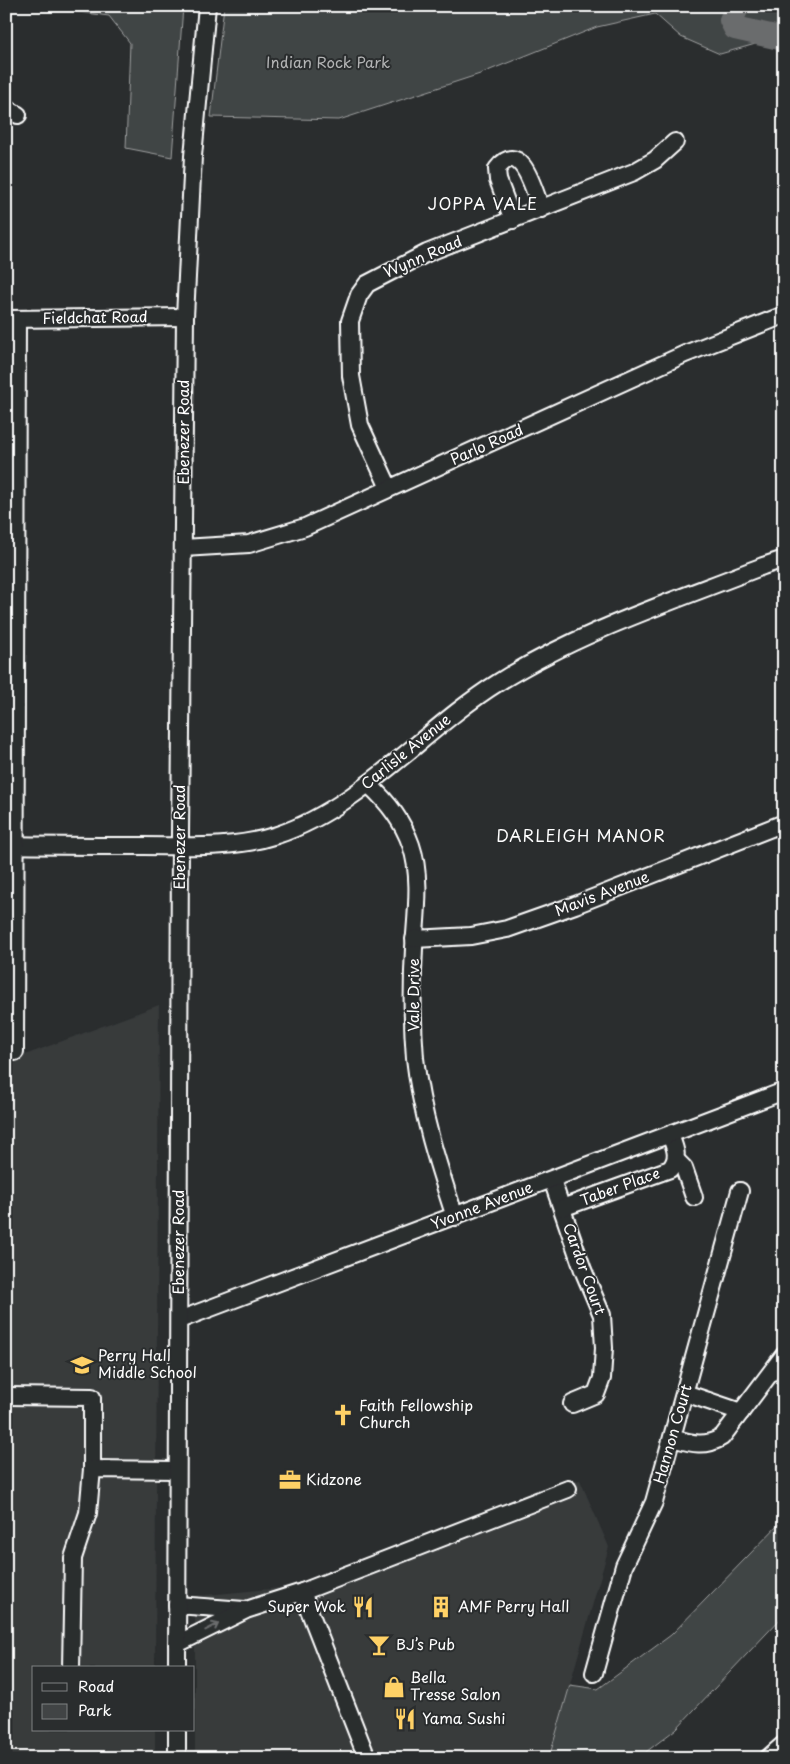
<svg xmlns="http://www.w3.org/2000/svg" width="790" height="1764" viewBox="0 0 790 1764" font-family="'Playpen Sans',sans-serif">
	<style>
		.built { fill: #373a3b }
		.green { fill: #414445; stroke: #a0a2a2 }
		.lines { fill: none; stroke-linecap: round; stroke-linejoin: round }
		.river { stroke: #6a6c6d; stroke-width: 24 }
		.minor-casing { stroke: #fff; stroke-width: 20 }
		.minor { stroke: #2a2d2e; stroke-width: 16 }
		.oneway { stroke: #6a6c6d }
		.labels { text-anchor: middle; stroke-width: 4; stroke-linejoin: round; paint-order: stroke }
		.park-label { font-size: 15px; fill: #b3b4b5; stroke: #2a2d2e }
		.street-label { font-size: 15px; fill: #fff; stroke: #2a2d2e }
		.poi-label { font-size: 15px; fill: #fff; stroke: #2a2d2e; text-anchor: start }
		.neighbourhood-label { font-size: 16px; letter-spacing: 1px; fill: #fff; stroke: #2a2d2e }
	</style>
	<rect width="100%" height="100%" fill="#2a2d2e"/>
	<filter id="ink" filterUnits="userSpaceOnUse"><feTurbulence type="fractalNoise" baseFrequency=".02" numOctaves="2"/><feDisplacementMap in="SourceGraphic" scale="10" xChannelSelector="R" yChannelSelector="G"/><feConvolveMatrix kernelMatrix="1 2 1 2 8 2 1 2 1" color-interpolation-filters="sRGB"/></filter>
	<g filter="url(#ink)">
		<g class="built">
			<polygon points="159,1005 155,1668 34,1668 34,1730 155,1730 155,1758 6,1758 6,1062"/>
			<polygon points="580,1480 609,1547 549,1758 195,1758 195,1596 290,1587"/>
		</g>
		<g class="green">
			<polygon points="32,6 183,6 172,157 126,148 130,43 109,16"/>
			<polygon points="224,6 784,6 784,36 720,54 681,37 655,14 597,27 480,74 339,120 211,117"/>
			<polygon points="784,1519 784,1615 676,1729 646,1752 644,1758 549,1758 570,1685 598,1689 671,1635"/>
		</g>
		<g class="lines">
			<polyline class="river" points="738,6 731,20 735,28 784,39"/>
			<g class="minor-casing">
				<g id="minor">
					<polyline points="6,108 18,115"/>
					<path d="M 513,220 L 498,180 L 497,169 C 521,137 534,190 541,209"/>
					<polyline points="7,319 185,317"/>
					<polyline points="389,488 360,425 351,376 350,321 359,295 367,284 427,253 634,172 655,160 675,142"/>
					<polyline points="183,548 249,544 305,527 685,354 784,315"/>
					<path d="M 368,784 C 386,800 403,822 411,845 C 422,877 416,915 414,948 C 412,984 412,1022 415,1058 C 421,1113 438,1165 455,1217"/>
					<path d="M 6,845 C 52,846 98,846 144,846 C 189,846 234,849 277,835 C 360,808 425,728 499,682 C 581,631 674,601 763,566 L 784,559"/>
					<polyline points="414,939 471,936 507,929 575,905 784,823"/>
					<polyline points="15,1052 17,319"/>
					<polyline points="677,1161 684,1168 694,1197"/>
					<polyline points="552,1180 583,1270 602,1315 604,1348 602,1378 596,1394 572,1404"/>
					<path d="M 562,1208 L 670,1169 C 680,1157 675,1148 670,1135"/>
					<polyline points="179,1320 784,1091"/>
					<polyline points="685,1393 741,1412"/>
					<polyline points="6,1396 92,1397 92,1469"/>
					<path d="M 672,1438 C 690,1443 705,1448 722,1437 L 784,1355"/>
					<polyline points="302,1592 568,1489"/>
					<polyline points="177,1605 244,1610"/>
					<polyline points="177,1644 246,1610 302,1592 367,1758"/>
					<polyline points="71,1668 73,1558 88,1513 92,1469 177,1470"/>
					<polyline points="177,1668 180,834 185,317 193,156 207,6"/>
					<polyline points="594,1673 624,1566 654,1502 740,1191"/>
					<polyline points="177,1758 177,1730"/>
					<polyline points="768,1758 784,1744"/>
				</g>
			</g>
			<use href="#minor" class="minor"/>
		</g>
		<defs><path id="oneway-shaft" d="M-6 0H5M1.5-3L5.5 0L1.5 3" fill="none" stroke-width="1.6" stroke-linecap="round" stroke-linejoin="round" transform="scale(1.25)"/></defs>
		<use class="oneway" href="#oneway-shaft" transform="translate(212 1627) rotate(-27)"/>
	</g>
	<defs>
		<g id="school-bare" transform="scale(1.725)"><path d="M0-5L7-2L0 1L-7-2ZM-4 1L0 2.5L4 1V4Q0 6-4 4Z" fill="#ffd166" stroke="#2a2d2e" stroke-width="2.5" paint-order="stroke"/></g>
		<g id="church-bare" transform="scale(1.725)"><path d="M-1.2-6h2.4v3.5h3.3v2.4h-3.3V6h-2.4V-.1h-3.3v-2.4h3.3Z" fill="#ffd166" stroke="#2a2d2e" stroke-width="2.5" paint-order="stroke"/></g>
		<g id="office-bare" transform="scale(1.725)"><path d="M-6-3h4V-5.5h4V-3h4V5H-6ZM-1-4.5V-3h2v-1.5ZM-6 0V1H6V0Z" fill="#ffd166" stroke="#2a2d2e" stroke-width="2.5" paint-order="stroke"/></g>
		<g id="restaurant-bare" transform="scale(1.725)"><path d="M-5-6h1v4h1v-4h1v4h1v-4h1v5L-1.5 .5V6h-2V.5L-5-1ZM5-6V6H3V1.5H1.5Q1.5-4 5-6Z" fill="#ffd166" stroke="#2a2d2e" stroke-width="2.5" paint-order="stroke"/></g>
		<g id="building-bare" transform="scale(1.725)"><path d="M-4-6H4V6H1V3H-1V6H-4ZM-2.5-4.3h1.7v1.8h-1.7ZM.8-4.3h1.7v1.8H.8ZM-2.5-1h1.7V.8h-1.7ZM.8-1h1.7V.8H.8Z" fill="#ffd166" stroke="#2a2d2e" stroke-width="2.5" paint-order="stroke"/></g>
		<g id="bar-bare" transform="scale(1.725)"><path d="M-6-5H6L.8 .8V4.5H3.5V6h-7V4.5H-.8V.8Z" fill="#ffd166" stroke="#2a2d2e" stroke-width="2.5" paint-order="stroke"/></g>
		<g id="shop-bare" transform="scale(1.725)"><path d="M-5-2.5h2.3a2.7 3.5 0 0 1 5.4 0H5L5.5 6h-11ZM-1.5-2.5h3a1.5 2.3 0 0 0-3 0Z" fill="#ffd166" stroke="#2a2d2e" stroke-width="2.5" paint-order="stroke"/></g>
	</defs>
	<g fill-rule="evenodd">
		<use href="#school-bare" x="82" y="1365"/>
		<use href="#church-bare" x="343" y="1415"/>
		<use href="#office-bare" x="290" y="1480"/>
		<use href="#restaurant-bare" x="363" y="1607"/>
		<use href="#building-bare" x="441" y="1607"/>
		<use href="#bar-bare" x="379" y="1645"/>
		<use href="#shop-bare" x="394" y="1687"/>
		<use href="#restaurant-bare" x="405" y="1719"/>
	</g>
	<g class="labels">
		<g class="park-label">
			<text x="328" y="68">Indian Rock Park</text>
		</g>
		<g class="street-label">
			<text transform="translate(423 257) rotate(-23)" y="5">Wynn Road</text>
			<text transform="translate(95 318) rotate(-1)" y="5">Fieldchat Road</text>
			<text transform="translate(184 432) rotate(-90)" y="5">Ebenezer Road</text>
			<text transform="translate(487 445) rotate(-24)" y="5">Parlo Road</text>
			<text transform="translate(406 752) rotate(-39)" y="5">Carlisle Avenue</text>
			<text transform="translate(180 837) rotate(-90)" y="5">Ebenezer Road</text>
			<text transform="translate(602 894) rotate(-21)" y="5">Mavis Avenue</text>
			<text transform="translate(414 995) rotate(-90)" y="5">Vale Drive</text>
			<text transform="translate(620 1187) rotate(-20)" y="5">Taber Place</text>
			<text transform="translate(482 1206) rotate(-21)" y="5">Yvonne Avenue</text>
			<text transform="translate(179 1242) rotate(-90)" y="5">Ebenezer Road</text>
			<text transform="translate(584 1269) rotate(70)" y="5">Cardor Court</text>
			<text transform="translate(673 1434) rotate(-74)" y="5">Hannon Court</text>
		</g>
		<g class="poi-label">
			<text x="98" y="1361">Perry Hall<tspan x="98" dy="17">Middle School</tspan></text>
			<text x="359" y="1411">Faith Fellowship<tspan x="359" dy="17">Church</tspan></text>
			<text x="306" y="1485">Kidzone</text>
			<text x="346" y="1612" text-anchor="end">Super Wok</text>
			<text x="458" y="1612">AMF Perry Hall</text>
			<text x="396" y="1650">BJ’s Pub</text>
			<text x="410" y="1683">Bella<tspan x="410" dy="17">Tresse Salon</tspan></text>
			<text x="422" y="1724">Yama Sushi</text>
		</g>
		<g class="neighbourhood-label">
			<text x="483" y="210">JOPPA VALE</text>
			<text x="581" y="842">DARLEIGH MANOR</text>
		</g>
	</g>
	<rect width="790" height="1764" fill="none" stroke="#2a2d2e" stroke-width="25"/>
	<rect x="12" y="12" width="765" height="1739" fill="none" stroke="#fff" stroke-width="2" filter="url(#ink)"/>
	<rect x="32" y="1666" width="162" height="65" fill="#2a2d2e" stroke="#7f8182"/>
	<rect x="42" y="1683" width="25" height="8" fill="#2a2d2e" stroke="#7f8182"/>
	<text x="78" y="1692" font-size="15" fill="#ffffff">Road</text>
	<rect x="42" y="1704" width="25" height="15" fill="#414445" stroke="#7f8182"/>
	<text x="78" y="1716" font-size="15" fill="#ffffff">Park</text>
</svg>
